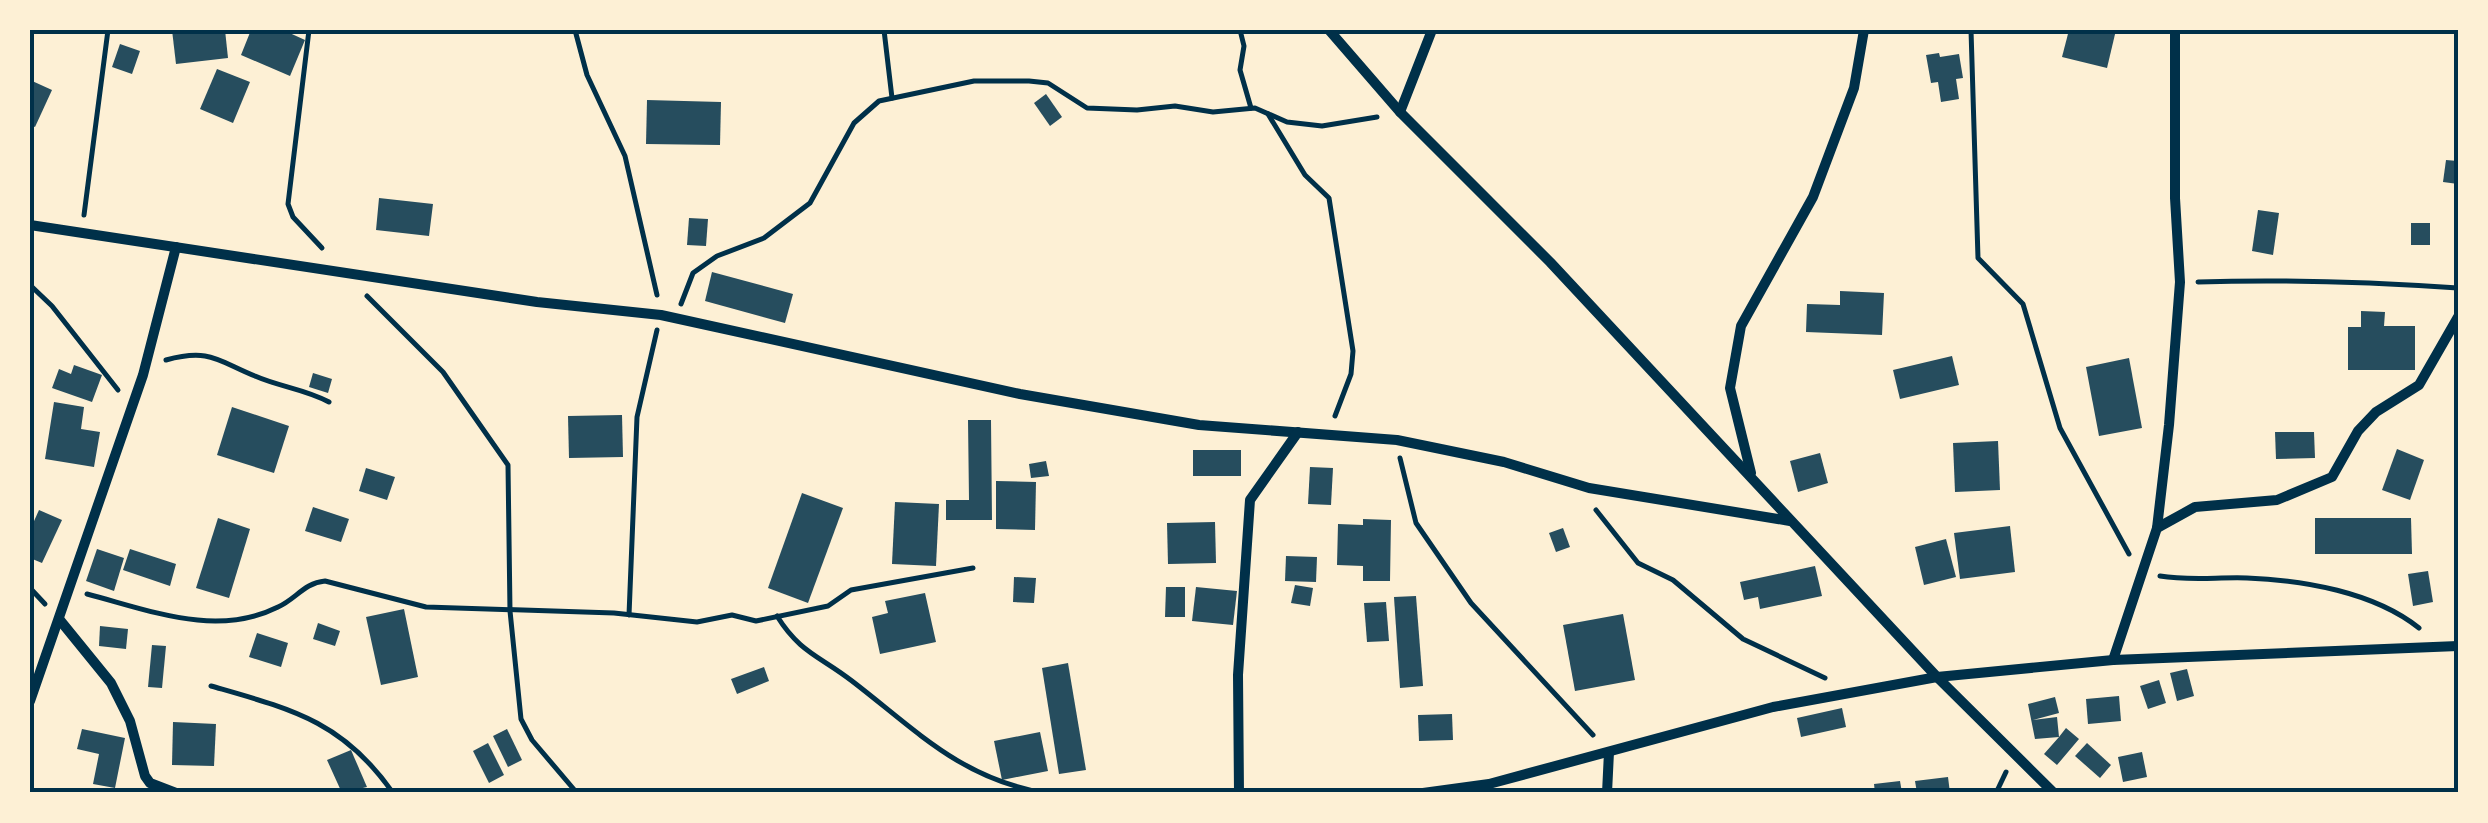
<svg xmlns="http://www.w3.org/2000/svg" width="2488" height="823" viewBox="0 0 2488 823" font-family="'Roboto Condensed',sans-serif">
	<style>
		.building { fill: #264d5e }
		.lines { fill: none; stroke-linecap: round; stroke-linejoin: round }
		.path { stroke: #003049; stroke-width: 5 }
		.minor { stroke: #003049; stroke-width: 10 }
		.neatline { fill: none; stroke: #003049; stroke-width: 4 }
	</style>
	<rect width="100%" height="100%" fill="#fdf0d5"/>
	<g class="building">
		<polygon points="172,30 225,30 228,58 176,64"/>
		<polygon points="251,30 283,30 305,40 290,76 241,55"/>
		<polygon points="2069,30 2116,30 2107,68 2062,57"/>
		<polygon points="120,44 140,51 132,74 112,67"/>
		<polygon points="1939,53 1940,57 1959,54 1963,78 1956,79 1959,99 1941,102 1938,82 1931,83 1926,55"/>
		<polygon points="217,69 250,82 233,123 200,109"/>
		<polygon points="30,80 52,90 35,127 30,125"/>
		<polygon points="1046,94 1062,117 1050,126 1034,103"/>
		<polygon points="647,100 721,102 720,145 646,144"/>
		<polygon points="2446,160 2458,161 2458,184 2443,182"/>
		<polygon points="379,198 433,204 429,236 376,230"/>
		<polygon points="2258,210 2279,213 2273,255 2252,251"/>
		<polygon points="689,218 708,219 706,246 687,245"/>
		<rect x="2411" y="223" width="19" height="22"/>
		<polygon points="712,272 793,294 785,323 705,301"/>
		<polygon points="1840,291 1884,293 1882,335 1806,332 1807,304 1840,305"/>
		<polygon points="2361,311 2385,312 2384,326 2415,326 2415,370 2348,370 2348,327 2361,327"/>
		<polygon points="1952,356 1959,385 1900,399 1893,370"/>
		<polygon points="2129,358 2142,428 2099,436 2086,367"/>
		<polygon points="74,365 102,375 92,402 52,388 59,369 71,374"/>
		<polygon points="313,373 332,379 328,393 309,387"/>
		<polygon points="54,402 84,407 81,429 100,432 94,467 45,459"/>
		<polygon points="232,407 289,426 274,473 217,455"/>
		<polygon points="622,415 623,457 569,458 568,416"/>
		<polygon points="968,420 991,420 992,520 946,520 946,500 969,500"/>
		<polygon points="2275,432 2314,432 2315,458 2276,459"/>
		<polygon points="1998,441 2000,490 1955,492 1953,443"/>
		<polygon points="2397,449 2424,460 2410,500 2382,490"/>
		<rect x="1193" y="450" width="48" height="26"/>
		<polygon points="1820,453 1828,483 1798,492 1790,461"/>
		<polygon points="1046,461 1049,476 1031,478 1029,464"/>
		<polygon points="1310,467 1333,468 1331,505 1308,504"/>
		<polygon points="366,468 395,477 387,500 359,491"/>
		<polygon points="996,481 1036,482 1035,530 996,529"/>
		<polygon points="802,493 843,508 808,603 768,588"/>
		<polygon points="895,502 939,504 936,566 892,564"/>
		<polygon points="313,507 349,519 341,542 305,531"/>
		<polygon points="39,510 62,520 42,563 30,558 30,530"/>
		<polygon points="218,518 250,529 229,598 196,588"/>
		<polygon points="2315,518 2411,518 2412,554 2315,554"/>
		<polygon points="1363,519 1391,520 1390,581 1363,581 1363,566 1337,565 1338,524 1363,525"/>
		<polygon points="1215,522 1216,563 1168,564 1167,523"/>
		<polygon points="2010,526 2015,572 1960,579 1954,533"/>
		<polygon points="1563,528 1570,547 1556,552 1549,533"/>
		<polygon points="1946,539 1956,577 1924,585 1915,547"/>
		<polygon points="97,549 124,558 114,591 86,581"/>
		<polygon points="130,549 176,564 170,586 123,570"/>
		<polygon points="1286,556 1317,557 1316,582 1285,581"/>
		<polygon points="1815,566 1822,596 1760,609 1758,597 1744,600 1740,582"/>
		<polygon points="2428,571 2433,602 2413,606 2408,574"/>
		<polygon points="1014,577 1036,578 1034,603 1013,602"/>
		<polygon points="1295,585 1313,588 1310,606 1291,603"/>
		<polygon points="1166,587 1185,587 1185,617 1165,617"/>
		<polygon points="1196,587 1237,591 1233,625 1192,621"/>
		<polygon points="925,593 936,642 880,654 872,617 888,613 885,601"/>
		<polygon points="1416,596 1423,686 1400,688 1394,597"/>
		<polygon points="1386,602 1389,641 1367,642 1364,603"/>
		<polygon points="404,609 418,677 381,685 366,617"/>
		<polygon points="1623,614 1635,680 1575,691 1563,625"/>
		<polygon points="318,623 340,631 335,646 313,639"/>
		<polygon points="100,626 128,629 126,649 99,646"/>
		<polygon points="257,633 288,643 281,667 249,657"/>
		<polygon points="152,645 166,646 162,688 148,687"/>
		<polygon points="1068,663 1086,770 1059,774 1042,668"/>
		<polygon points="764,667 769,681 737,694 731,679"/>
		<polygon points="2187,669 2194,696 2177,701 2170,673"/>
		<polygon points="2159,680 2166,703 2148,709 2140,686"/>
		<polygon points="2119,696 2121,721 2088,724 2086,699"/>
		<polygon points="2055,697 2059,713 2033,720 2057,717 2059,737 2066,728 2079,739 2057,765 2044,754 2059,737 2035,739 2028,704"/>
		<polygon points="1842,708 1846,727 1801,737 1797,718"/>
		<polygon points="1452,714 1453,740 1419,741 1418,715"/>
		<polygon points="173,722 216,724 214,766 172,765"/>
		<polygon points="82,729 125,738 115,788 93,784 99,754 77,749"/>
		<polygon points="507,729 522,760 508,767 493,736"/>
		<polygon points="1040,732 1048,771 1002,780 994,741"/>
		<polygon points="488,743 504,775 489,783 473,751"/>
		<polygon points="2087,743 2111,765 2100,778 2075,756"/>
		<polygon points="351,750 367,787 342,793 327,760"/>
		<polygon points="2142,752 2147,777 2123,782 2118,757"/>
		<polygon points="1948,777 1950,793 1917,793 1915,781"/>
		<polygon points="1900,781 1902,793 1875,793 1874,784"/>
	</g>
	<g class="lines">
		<g class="path">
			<polyline points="309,30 288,204 293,217 322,248"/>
			<polyline points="575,30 587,75 625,156 657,295"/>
			<polyline points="884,30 892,98"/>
			<polyline points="1240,30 1244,46 1240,70 1251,108"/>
			<polyline points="1971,30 1978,258 2023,304 2060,428 2129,554"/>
			<polyline points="1268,114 1305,175 1329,198 1353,351 1351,374 1335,416"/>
			<polyline points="84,215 108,30"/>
			<path d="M 2198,282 C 2286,279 2371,282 2458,288"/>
			<polyline points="30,285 52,306 118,390"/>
			<polyline points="367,296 443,372 508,465 510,611 521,719 532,740 577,793"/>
			<polyline points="681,304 693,273 717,256 764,238 810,203 854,123 879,101 974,81 1029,81 1048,83 1087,108 1137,110 1175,106 1213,112 1255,108 1287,122 1322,126 1377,117"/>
			<path d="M 166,360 C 210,348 218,361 255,376 C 280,387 305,389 329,402"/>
			<polyline points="1400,458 1416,523 1471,603 1593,735"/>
			<polyline points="1596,510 1638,563 1673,580 1743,639 1825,678"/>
			<path d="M 2160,576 C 2189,581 2217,577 2247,578 C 2303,580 2374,592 2419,628"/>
			<polyline points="30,588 45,604"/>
			<path d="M 87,594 C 149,610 216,638 278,607 C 296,599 304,583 325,581 L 426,607 L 614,613 L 697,622 L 732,615 L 756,621 L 828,606 L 851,590 L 973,568"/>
			<polyline points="629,615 637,417 657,330"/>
			<path d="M 777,616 C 800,653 820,656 852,681 C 916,730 960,778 1044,793"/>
			<path d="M 211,686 C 291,709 343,721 393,793"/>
			<polyline points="1996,793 2006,772"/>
			<polyline points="2455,793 2458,788"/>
		</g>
		<g class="minor">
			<polyline points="1329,30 1400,112 1550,262 1937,677 2054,793"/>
			<polyline points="1400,112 1432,30"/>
			<polyline points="30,225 537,302 661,315 1020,394 1199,425 1397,440 1504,462 1589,488 1790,521"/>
			<polyline points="1751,473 1730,388 1741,326 1813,197 1854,88 1864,30"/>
			<polyline points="2157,528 2195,507 2277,500 2332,477 2358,431 2376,412 2419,385 2458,317"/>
			<polyline points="59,619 111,683 130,721 145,776 150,783 176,793"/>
			<polyline points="2113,660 2157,528 2169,425 2180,282 2175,198 2175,30"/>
			<polyline points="30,701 143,375 176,247"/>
			<polyline points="1239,793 1238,675 1250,500 1298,432"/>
			<polyline points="1423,793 1489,784 1773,707 1937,677 2113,660 2458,646"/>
			<polyline points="1607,793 1609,752"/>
		</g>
	</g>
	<rect width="2488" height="823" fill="none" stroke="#fdf0d5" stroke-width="65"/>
	<rect x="32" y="32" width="2424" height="758" class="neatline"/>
</svg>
